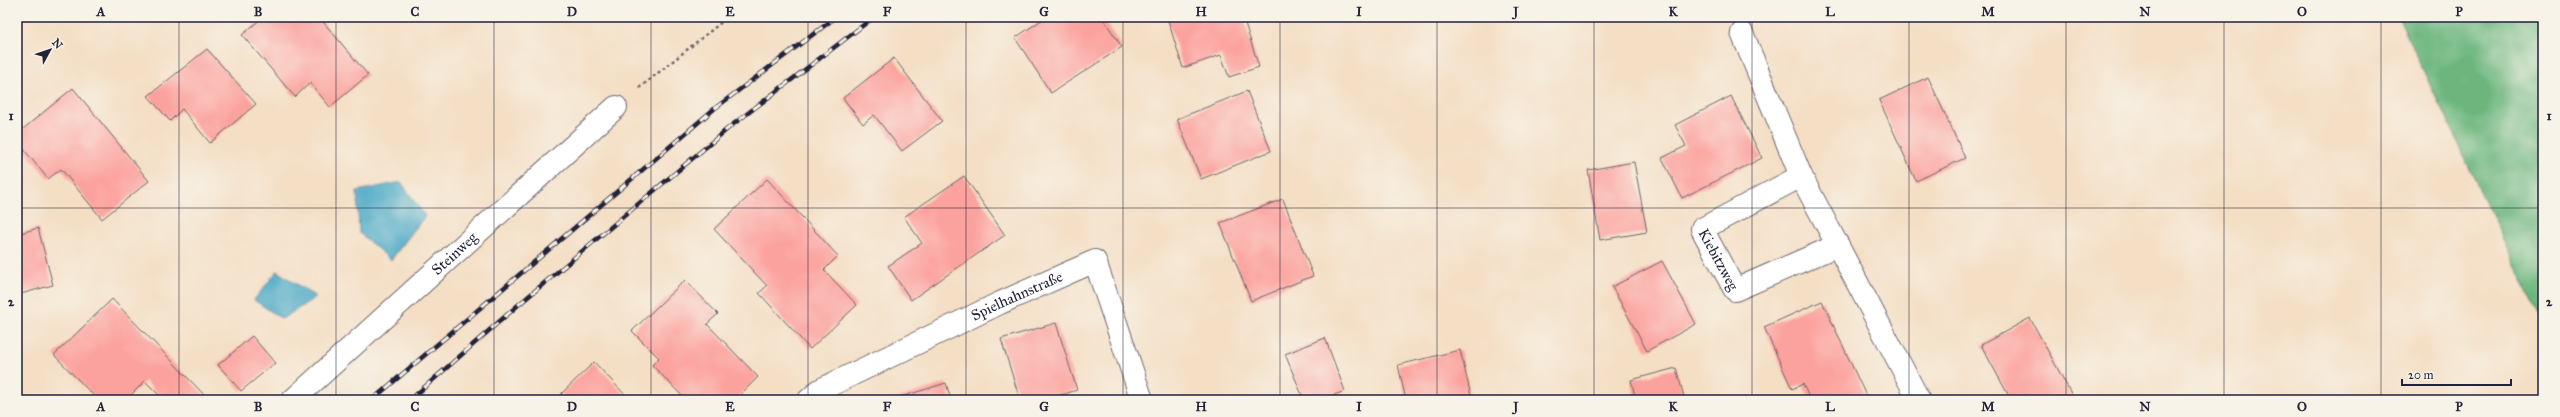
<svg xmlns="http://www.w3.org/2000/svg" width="2560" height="417" viewBox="0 0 2560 417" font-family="'IM FELL Great Primer',serif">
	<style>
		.forest { fill: #6cb67e; stroke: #476c5c }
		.water { fill: #47a7c6; stroke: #346480 }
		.building { fill: #fca29e }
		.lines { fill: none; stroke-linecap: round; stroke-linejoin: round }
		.minor-casing { stroke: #6c646b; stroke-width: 24 }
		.path { stroke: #6c646b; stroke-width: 2.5; stroke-dasharray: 3 3; stroke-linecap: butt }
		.minor { stroke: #fff; stroke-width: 22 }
		.rail-casing { stroke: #22223b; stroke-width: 4.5 }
		.rail { stroke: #f7f3e8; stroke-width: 3; stroke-dasharray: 9; stroke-linecap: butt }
		.grid { fill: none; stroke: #22223b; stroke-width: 1; stroke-opacity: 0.55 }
		.labels { text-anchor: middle; stroke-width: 3; stroke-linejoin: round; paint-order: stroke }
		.street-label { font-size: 15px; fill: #22223b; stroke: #f7f3e8 }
		.neatline { fill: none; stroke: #22223b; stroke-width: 1.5 }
		.grid-label { font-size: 13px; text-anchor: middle; font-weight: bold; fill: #22223b }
	</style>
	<rect width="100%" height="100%" fill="#f7f3e8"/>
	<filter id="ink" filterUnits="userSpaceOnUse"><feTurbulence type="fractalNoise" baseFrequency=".025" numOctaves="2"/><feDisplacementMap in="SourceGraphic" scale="8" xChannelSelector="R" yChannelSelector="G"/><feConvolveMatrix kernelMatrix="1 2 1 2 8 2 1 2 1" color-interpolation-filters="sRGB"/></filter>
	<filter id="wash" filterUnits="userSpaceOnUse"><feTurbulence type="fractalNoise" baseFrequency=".012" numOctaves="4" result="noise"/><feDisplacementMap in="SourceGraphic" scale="16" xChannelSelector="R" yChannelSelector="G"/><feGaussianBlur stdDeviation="0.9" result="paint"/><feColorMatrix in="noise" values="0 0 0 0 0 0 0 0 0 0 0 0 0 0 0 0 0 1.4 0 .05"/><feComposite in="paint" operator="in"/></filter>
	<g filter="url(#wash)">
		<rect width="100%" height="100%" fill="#f4dec4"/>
		<polygon class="forest" points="2398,17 2543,17 2543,324"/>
		<g class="water">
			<polygon points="401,182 425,216 391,260 359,233 357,191"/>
			<polygon points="277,271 316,297 282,319 254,300"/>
		</g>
		<g id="blocks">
			<g class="building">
				<polygon points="263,17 319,17 368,75 330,107 310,83 295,97 242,35"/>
				<polygon points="1046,17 1102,17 1122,47 1051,93 1015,38"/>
				<polygon points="1167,17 1243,17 1259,67 1229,77 1221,55 1183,68"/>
				<polygon points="207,49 256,104 210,143 182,109 170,121 148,96"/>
				<polygon points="894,58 942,121 902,151 874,115 863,124 843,98"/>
				<polygon points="1928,77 1965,158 1916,181 1879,100"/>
				<polygon points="73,88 149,181 102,219 61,169 48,179 17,141 17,134"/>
				<polygon points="1247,91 1271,151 1201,179 1177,119"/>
				<polygon points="1731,96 1762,158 1682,198 1662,158 1686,146 1675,125"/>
				<polygon points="1634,162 1647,232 1600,240 1588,170"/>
				<polygon points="964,176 1005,235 911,300 888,266 922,243 904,217"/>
				<polygon points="767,179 838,256 824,270 857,305 810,349 759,293 767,286 714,229"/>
				<polygon points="1283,199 1313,276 1251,301 1220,223"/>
				<polygon points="38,228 53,285 17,295 17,234"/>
				<polygon points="1662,261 1696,324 1647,351 1612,287"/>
				<polygon points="685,280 718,314 707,324 758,377 735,400 686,400 652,365 659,358 632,331"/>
				<polygon points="112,299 169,358 209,400 164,400 145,381 126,400 98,400 54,355"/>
				<polygon points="1822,301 1868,400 1810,400 1803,384 1792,389 1764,327"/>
				<polygon points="2030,318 2073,397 2067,400 2011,400 1981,345"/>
				<polygon points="1056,323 1077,390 1046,400 1020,400 1001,339"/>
				<polygon points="252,336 275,363 241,391 218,365"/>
				<polygon points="1325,338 1345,391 1321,400 1304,400 1285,354"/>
				<polygon points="1460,350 1472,400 1406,400 1398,365"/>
				<polygon points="594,362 630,400 567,400 561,394"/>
				<polygon points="1676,368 1685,400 1636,400 1631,380"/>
				<polygon points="946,383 951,400 891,400"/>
			</g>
		</g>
	</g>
	<g filter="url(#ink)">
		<use href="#blocks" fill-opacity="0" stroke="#6c646b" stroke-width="1"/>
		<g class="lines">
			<g class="minor-casing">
				<g id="minor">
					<polyline points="1742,33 1801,176 1919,400"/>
					<path id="s1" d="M 1801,176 L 1702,229 L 1735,290 L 1838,245"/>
					<path id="s2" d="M 293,400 L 616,107"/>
					<path id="s3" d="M 809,400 L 820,390 L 1000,303 L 1095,261 L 1142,400"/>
				</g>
			</g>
			<polyline class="path" points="639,88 728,17"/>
			<use href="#minor" class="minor"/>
			<g class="rail-casing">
				<g id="rail">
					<polyline points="372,400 714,109 836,17"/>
					<polyline points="410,400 517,306 731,126 874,17"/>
				</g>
			</g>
			<use href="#rail" class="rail"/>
		</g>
	</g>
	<path class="grid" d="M 179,17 L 179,400M 336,17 L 336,400M 494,17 L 494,400M 651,17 L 651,400M 808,17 L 808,400M 966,17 L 966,400M 1123,17 L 1123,400M 1280,17 L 1280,400M 1437,17 L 1437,400M 1594,17 L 1594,400M 1752,17 L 1752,400M 1909,17 L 1909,400M 2066,17 L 2066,400M 2224,17 L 2224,400M 2381,17 L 2381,400M 17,208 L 2543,208"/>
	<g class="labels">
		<g class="street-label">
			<text dy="5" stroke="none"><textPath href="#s2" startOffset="218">Steinweg</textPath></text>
			<text dy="5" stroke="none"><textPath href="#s1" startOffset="147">Kiebitzweg</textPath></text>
			<text dy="5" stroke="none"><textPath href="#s3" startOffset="233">Spielhahnstraße</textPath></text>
		</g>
	</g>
	<rect width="2560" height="417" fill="none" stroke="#f7f3e8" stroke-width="44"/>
	<g transform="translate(50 50) rotate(50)" stroke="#f7f3e8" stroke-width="3" paint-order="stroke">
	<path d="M0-3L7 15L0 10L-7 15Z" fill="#22223b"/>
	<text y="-6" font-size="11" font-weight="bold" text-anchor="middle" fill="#22223b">N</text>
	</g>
	<path d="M2402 379v6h109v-6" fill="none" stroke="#22223b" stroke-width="2"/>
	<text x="2408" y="379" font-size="12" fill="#22223b" stroke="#f7f3e8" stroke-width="3" paint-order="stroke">20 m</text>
	<rect x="22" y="22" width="2516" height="373" class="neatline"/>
	<g class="grid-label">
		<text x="101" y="16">A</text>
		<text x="258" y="16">B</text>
		<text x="415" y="16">C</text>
		<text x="572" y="16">D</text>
		<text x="730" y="16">E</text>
		<text x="887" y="16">F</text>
		<text x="1044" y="16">G</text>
		<text x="1201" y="16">H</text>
		<text x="1359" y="16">I</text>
		<text x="1516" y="16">J</text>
		<text x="1673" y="16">K</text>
		<text x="1830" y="16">L</text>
		<text x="1988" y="16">M</text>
		<text x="2145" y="16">N</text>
		<text x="2302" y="16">O</text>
		<text x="2459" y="16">P</text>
		<text x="11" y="120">1</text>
		<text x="2549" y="120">1</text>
		<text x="11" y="306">2</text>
		<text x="2549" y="306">2</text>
		<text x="101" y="411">A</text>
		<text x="258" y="411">B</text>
		<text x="415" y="411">C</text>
		<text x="572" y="411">D</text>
		<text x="730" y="411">E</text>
		<text x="887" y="411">F</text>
		<text x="1044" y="411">G</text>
		<text x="1201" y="411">H</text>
		<text x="1359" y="411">I</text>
		<text x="1516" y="411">J</text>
		<text x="1673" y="411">K</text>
		<text x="1830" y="411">L</text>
		<text x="1988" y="411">M</text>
		<text x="2145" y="411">N</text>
		<text x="2302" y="411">O</text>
		<text x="2459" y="411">P</text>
	</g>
</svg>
